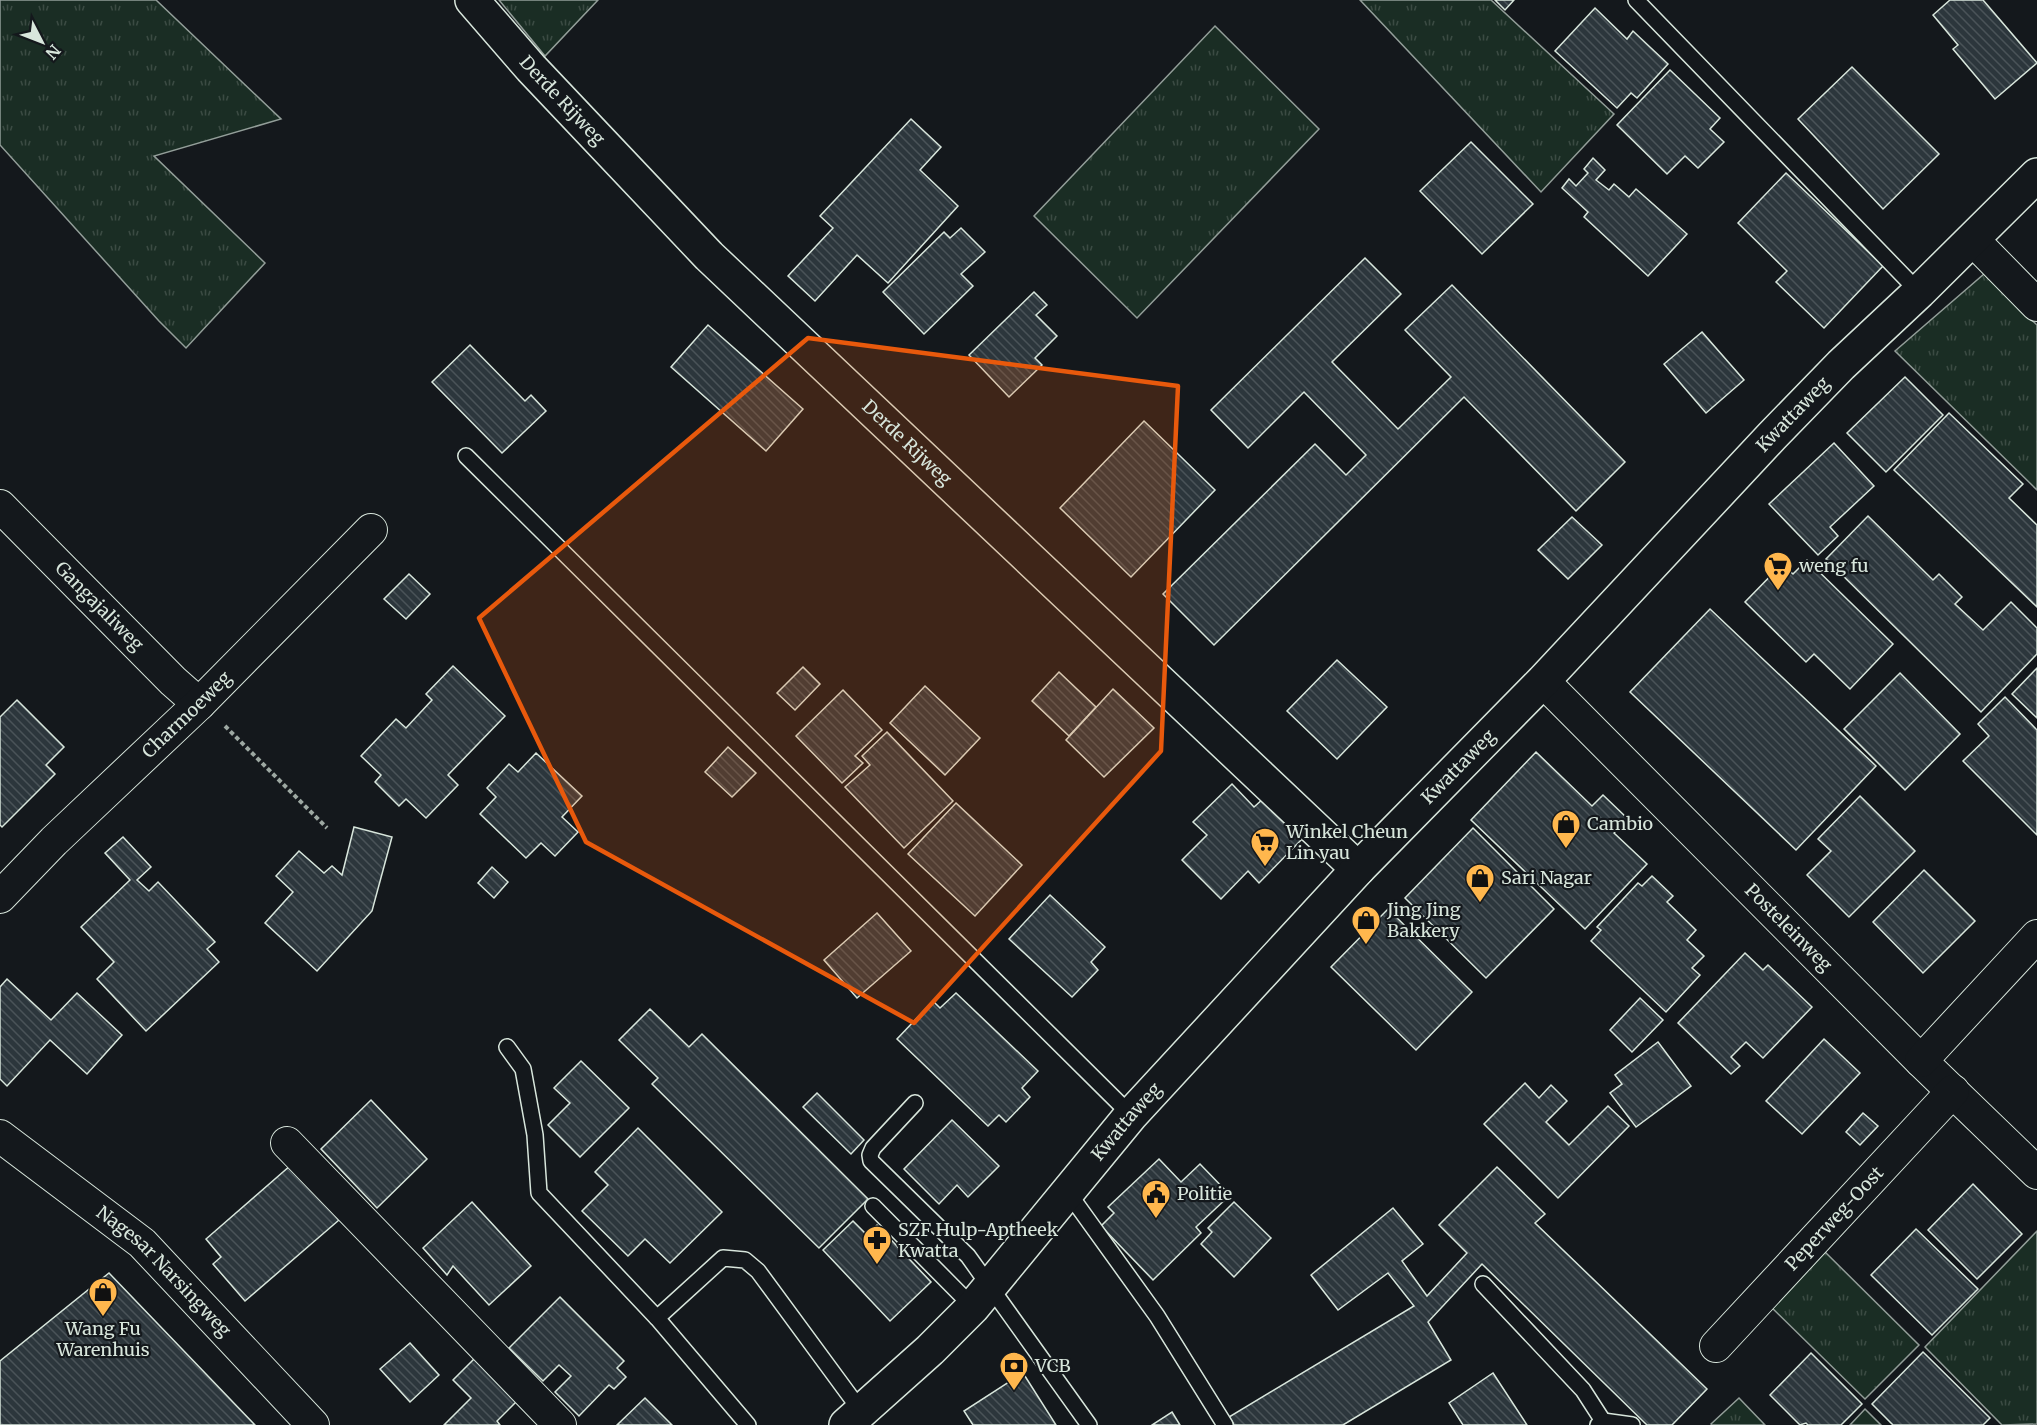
<svg xmlns="http://www.w3.org/2000/svg" width="2037" height="1425" viewBox="0 0 2037 1425" font-family="Merriweather,serif">
	<style>
		.grass { fill: url(#grass-tufts); stroke: #939e99; stroke-width: 1.5 }
		.building { fill: url(#building-back-hatch); stroke: #d8e6dc; stroke-width: 1.5 }
		.lines { fill: none; stroke-linecap: round; stroke-linejoin: round }
		.service-casing { stroke: #d8e6dc; stroke-width: 18 }
		.minor-casing { stroke: #d8e6dc; stroke-width: 34 }
		.tertiary-casing { stroke: #d8e6dc; stroke-width: 36 }
		.primary-casing { stroke: #d8e6dc; stroke-width: 36 }
		.path { stroke: #9da8a2; stroke-width: 4; stroke-dasharray: 4.5 3; stroke-linecap: butt }
		.service { stroke: #14181c; stroke-width: 15 }
		.minor { stroke: #14181c; stroke-width: 32 }
		.tertiary { stroke: #14181c; stroke-width: 33 }
		.primary { stroke: #14181c; stroke-width: 33 }
		.marked { fill: #e8590c; fill-opacity: 0.2; stroke: #e8590c; stroke-width: 4.5; stroke-linejoin: round }
		.labels { text-anchor: middle; stroke-width: 4.5; stroke-linejoin: round; paint-order: stroke }
		.street-label { font-size: 18px; fill: #d8e6dc; stroke: #14181c }
		.poi-label { font-size: 18px; fill: #d8e6dc; stroke: #14181c; text-anchor: start }
	</style>
	<defs>
		<pattern id="grass-tufts" width="24" height="20" patternUnits="userSpaceOnUse" patternTransform="scale(1.5)"><rect width="24" height="20" fill="#1a2d24"/><path d="M3 7l-1-3M5 7V3M7 7l1-3M15 17l-1-3M17 17v-4M19 17l1-3" fill="none" stroke="#3b4b43"/></pattern>
		<pattern id="building-back-hatch" width="6" height="6" patternUnits="userSpaceOnUse" patternTransform="scale(1.5)"><rect width="6" height="6" fill="#2c363c"/><path d="M-1 5l2 2M0 0l6 6M5-1l2 2" fill="none" stroke="#4a5358"/></pattern>
	</defs>
	<rect width="100%" height="100%" fill="#14181c"/>
	<g class="grass">
		<polygon points="0,0 156,0 281,119 154,156 265,263 186,348 159,321 0,145"/>
		<polygon points="499,0 598,0 545,56"/>
		<polygon points="1360,0 1491,0 1614,114 1541,192"/>
		<polygon points="1215,26 1319,129 1137,318 1034,216"/>
		<polygon points="1984,274 2037,325 2037,490 1895,351"/>
		<polygon points="2037,1231 2037,1424 2002,1425 1925,1347"/>
		<polygon points="1821,1248 1919,1345 1865,1399 1767,1303"/>
		<polygon points="1739,1398 1765,1425 1712,1425 1711,1424"/>
		<polygon points="1865,1409 1881,1425 1850,1425"/>
	</g>
	<g class="building">
		<polygon points="1495,0 1514,0 1505,10"/>
		<polygon points="1950,0 1983,0 2037,63 1995,99 1953,49 1958,45 1933,15"/>
		<polygon points="1595,8 1627,39 1633,31 1668,64 1637,98 1631,93 1617,108 1555,51"/>
		<polygon points="1852,67 1939,154 1883,209 1798,119"/>
		<polygon points="1670,70 1720,118 1710,129 1724,142 1698,168 1685,156 1667,174 1617,125"/>
		<polygon points="911,119 941,147 920,170 958,206 888,283 857,255 815,301 788,276 833,228 820,216"/>
		<polygon points="1471,142 1533,204 1482,254 1420,191"/>
		<polygon points="1593,158 1605,170 1596,180 1609,190 1614,184 1629,197 1636,189 1687,234 1648,276 1584,217 1588,212 1562,188 1569,179 1576,186 1588,173 1584,169"/>
		<polygon points="1786,173 1883,266 1824,328 1776,282 1787,271 1738,223"/>
		<polygon points="961,228 985,252 961,274 973,286 924,334 883,292 944,232 950,238"/>
		<polygon points="1365,258 1401,294 1332,362 1398,429 1451,377 1405,330 1452,285 1625,462 1576,511 1464,397 1214,645 1163,594 1315,444 1346,475 1366,455 1304,392 1248,448 1211,410"/>
		<polygon points="1034,292 1047,305 1036,315 1057,336 1035,358 1042,365 1009,397 969,355"/>
		<polygon points="708,325 803,409 766,451 671,367"/>
		<polygon points="1702,332 1744,380 1706,413 1664,364"/>
		<polygon points="470,345 525,401 531,395 546,411 502,453 432,382"/>
		<polygon points="1905,377 1943,415 1886,472 1847,433"/>
		<polygon points="1949,413 2023,484 2009,498 2037,525 2037,607 1894,470"/>
		<polygon points="1144,421 1215,490 1131,577 1060,508"/>
		<polygon points="1834,443 1874,486 1830,527 1838,536 1818,555 1769,504"/>
		<polygon points="1868,516 1933,580 1939,574 1962,597 1955,604 1983,630 2011,602 2037,628 2037,654 1981,712 1826,559"/>
		<polygon points="1572,517 1602,545 1568,579 1538,550"/>
		<polygon points="1807,560 1893,644 1850,689 1814,654 1806,662 1745,602 1782,564 1793,574"/>
		<polygon points="409,574 430,594 406,619 384,599"/>
		<polygon points="1710,609 1876,766 1796,850 1630,692"/>
		<polygon points="1337,660 1387,707 1337,759 1287,711"/>
		<polygon points="453,666 505,716 448,775 458,785 426,818 406,799 399,806 375,782 381,775 361,756 396,719 406,728 432,700 426,694"/>
		<polygon points="803,667 820,684 795,710 777,693"/>
		<polygon points="2037,668 2037,718 2012,694"/>
		<polygon points="1059,672 1096,707 1069,736 1032,701"/>
		<polygon points="1900,673 1960,734 1905,790 1844,729"/>
		<polygon points="925,686 980,738 945,775 890,723"/>
		<polygon points="1113,689 1154,728 1104,777 1066,740"/>
		<polygon points="843,690 882,730 855,756 863,763 842,783 796,736"/>
		<polygon points="2005,697 2037,730 2037,835 1963,761 1989,736 1978,724"/>
		<polygon points="17,700 64,747 46,765 55,774 2,827 0,825 0,717"/>
		<polygon points="887,732 953,801 904,848 845,787 870,765 862,756"/>
		<polygon points="728,747 756,773 732,797 705,772"/>
		<polygon points="1536,752 1592,806 1603,795 1628,819 1614,833 1647,864 1585,929 1471,820"/>
		<polygon points="536,753 582,796 562,817 578,832 555,856 541,843 526,858 480,814 496,797 487,788 509,764 518,772"/>
		<polygon points="1232,784 1254,807 1264,798 1303,838 1259,883 1248,871 1221,899 1182,860 1207,835 1193,822"/>
		<polygon points="1860,796 1915,851 1849,917 1807,875 1831,851 1818,839"/>
		<polygon points="956,803 1022,865 975,916 908,854"/>
		<polygon points="354,827 392,837 372,911 317,971 265,923 293,892 276,876 299,851 324,873 332,866 342,875"/>
		<polygon points="1473,828 1554,909 1486,978 1405,898"/>
		<polygon points="123,837 151,867 137,880 149,891 158,882 215,942 207,949 219,962 146,1031 97,979 114,962 81,927 130,880 105,853"/>
		<polygon points="492,867 508,882 494,898 478,883"/>
		<polygon points="1924,870 1975,921 1923,973 1873,922"/>
		<polygon points="1652,876 1673,896 1667,902 1696,930 1687,940 1704,956 1692,968 1700,975 1666,1012 1591,941 1601,930 1597,927 1638,883 1642,886"/>
		<polygon points="1050,895 1105,947 1091,962 1098,970 1072,997 1009,939"/>
		<polygon points="1388,909 1472,992 1416,1050 1331,967"/>
		<polygon points="877,913 911,951 857,998 824,960"/>
		<polygon points="1745,953 1763,970 1768,965 1812,1007 1763,1058 1746,1042 1731,1057 1740,1066 1731,1074 1678,1023"/>
		<polygon points="7,979 51,1020 77,993 122,1035 87,1074 50,1040 7,1086 0,1079 0,987"/>
		<polygon points="956,993 1038,1071 1022,1088 1030,1097 1006,1122 999,1115 988,1126 897,1039 933,1001 940,1008"/>
		<polygon points="1640,998 1663,1020 1632,1052 1610,1030"/>
		<polygon points="650,1009 689,1047 702,1034 868,1199 819,1248 652,1084 658,1078 619,1040"/>
		<polygon points="1824,1039 1860,1073 1802,1134 1766,1101"/>
		<polygon points="1658,1042 1691,1086 1636,1127 1610,1093 1622,1084 1615,1075"/>
		<polygon points="581,1061 629,1108 580,1157 548,1125 570,1103 554,1088"/>
		<polygon points="1525,1083 1539,1098 1551,1085 1567,1101 1546,1122 1569,1145 1608,1106 1629,1126 1558,1198 1484,1124"/>
		<polygon points="817,1093 864,1140 851,1154 803,1107"/>
		<polygon points="371,1100 427,1159 377,1208 321,1149"/>
		<polygon points="1863,1113 1878,1126 1860,1145 1846,1132"/>
		<polygon points="952,1120 999,1166 968,1197 957,1185 939,1204 904,1169"/>
		<polygon points="638,1128 722,1212 670,1263 645,1239 628,1256 582,1211 608,1185 595,1172"/>
		<polygon points="1159,1159 1181,1182 1200,1164 1230,1195 1196,1227 1201,1233 1153,1280 1101,1226 1114,1213 1108,1207"/>
		<polygon points="291,1165 339,1220 245,1301 213,1264 221,1257 206,1239"/>
		<polygon points="1497,1167 1545,1214 1535,1223 1707,1389 1672,1425 1647,1425 1482,1264 1428,1322 1451,1360 1343,1425 1234,1425 1229,1417 1414,1306 1388,1273 1338,1310 1311,1275 1393,1208 1423,1244 1402,1261 1427,1296 1467,1253 1439,1225"/>
		<polygon points="1973,1184 2022,1234 1977,1279 1928,1230"/>
		<polygon points="472,1202 531,1266 489,1305 453,1266 447,1275 423,1248"/>
		<polygon points="1234,1202 1271,1238 1234,1277 1201,1244 1212,1232 1208,1228"/>
		<polygon points="853,1221 867,1235 877,1225 931,1282 890,1321 823,1250"/>
		<polygon points="1916,1229 1978,1289 1932,1335 1871,1275"/>
		<polygon points="109,1273 255,1425 0,1425 0,1361"/>
		<polygon points="560,1297 624,1361 617,1368 626,1377 614,1389 609,1385 579,1416 555,1392 571,1376 559,1365 543,1381 509,1348"/>
		<polygon points="410,1343 439,1375 410,1402 380,1369"/>
		<polygon points="1923,1352 1990,1418 1983,1425 1893,1425 1872,1404"/>
		<polygon points="1811,1353 1862,1404 1841,1425 1808,1425 1806,1423 1800,1425 1770,1395"/>
		<polygon points="476,1357 518,1400 497,1421 500,1425 444,1425 471,1398 453,1380"/>
		<polygon points="1023,1373 1056,1425 973,1425 964,1411"/>
		<polygon points="1493,1373 1527,1425 1463,1425 1449,1403"/>
		<polygon points="645,1398 672,1425 617,1425"/>
		<polygon points="1172,1412 1180,1425 1152,1425"/>
	</g>
	<g class="lines">
		<g class="service-casing">
			<g id="service">
				<polyline points="1636,0 1919,292"/>
				<polyline points="466,456 1131,1115"/>
				<polyline points="507,1047 523,1069 535,1135 539,1193 657,1318 748,1425"/>
				<polyline points="915,1103 873,1148 870,1155 871,1161 968,1256 1089,1425"/>
				<polyline points="1067,1191 1157,1316 1225,1425"/>
				<polyline points="873,1206 973,1307"/>
				<polyline points="1483,1284 1583,1390 1603,1421 1598,1425"/>
				<polyline points="657,1318 723,1258 745,1260 758,1271 861,1411"/>
				<polyline points="1603,1421 1632,1425"/>
			</g>
		</g>
		<g class="minor-casing">
			<g id="minor">
				<polyline points="1973,240 2037,305"/>
				<path id="s1" d="M 0,506 L 173,681 L 199,704"/>
				<path id="s2" d="M 1543,681 L 1921,1061 L 2037,1173"/>
				<path id="s3" d="M 0,897 L 54,841 L 199,704 L 371,530"/>
				<polyline points="1921,1061 2037,936"/>
				<path id="s4" d="M 0,1136 L 142,1243 L 313,1425"/>
				<polyline points="287,1143 560,1425"/>
				<path id="s5" d="M 1716,1346 L 1953,1091"/>
			</g>
		</g>
		<g class="tertiary-casing">
			<g id="tertiary">
				<path id="s6" d="M 472,0 L 531,68 L 709,256 L 1358,869"/>
			</g>
		</g>
		<g class="primary-casing">
			<g id="primary">
				<path id="s7" d="M 846,1425 L 930,1350 L 973,1307 L 1131,1115 L 1358,869 L 1543,681 L 1772,436 L 1841,365 L 1919,292 L 2037,175"/>
			</g>
		</g>
		<polyline class="path" points="225,726 327,828"/>
		<use href="#service" class="service"/>
		<use href="#minor" class="minor"/>
		<use href="#tertiary" class="tertiary"/>
		<use href="#primary" class="primary"/>
	</g>
	<path class="marked" d="M 808,338 L 1178,386 L 1161,751 L 914,1023 L 586,842 L 479,618 Z"/>
	<defs>
		<g id="supermarket-pin" transform="scale(1.5)"><path d="M0 17L-7.5 6A9.5 9.5 0 1 1 7.5 6Z" fill="#ffb74d" stroke="#14181c"/><path d="M-6-5.5h2.5l.6 2H6L4.5 2H-2.5L-4.4-4H-6ZM-1.5 3.2a1.3 1.3 0 1 0 .1 0ZM3 3.2a1.3 1.3 0 1 0 .1 0Z" fill="#111"/></g>
		<g id="shop-pin" transform="scale(1.5)"><path d="M0 17L-7.5 6A9.5 9.5 0 1 1 7.5 6Z" fill="#ffb74d" stroke="#14181c"/><path d="M-5-2.5h2.3a2.7 3.5 0 0 1 5.4 0H5L5.5 6h-11ZM-1.5-2.5h3a1.5 2.3 0 0 0-3 0Z" fill="#111"/></g>
		<g id="civic-pin" transform="scale(1.5)"><path d="M0 17L-7.5 6A9.5 9.5 0 1 1 7.5 6Z" fill="#ffb74d" stroke="#14181c"/><path d="M-.6-6.5H3V-4.5H.6V-3L4-1V1h2V6H-6V1h2V-1L-.6-3ZM-1.2 2.5V6h2.4V2.5Z" fill="#111"/></g>
		<g id="pharmacy-pin" transform="scale(1.5)"><path d="M0 17L-7.5 6A9.5 9.5 0 1 1 7.5 6Z" fill="#ffb74d" stroke="#14181c"/><path d="M-2-6h4v4h4v4h-4v4h-4v-4h-4v-4h4Z" fill="#111"/></g>
		<g id="bank-pin" transform="scale(1.5)"><path d="M0 17L-7.5 6A9.5 9.5 0 1 1 7.5 6Z" fill="#ffb74d" stroke="#14181c"/><path d="M-6-4H6V4H-6ZM0-2.3a2.3 2.3 0 1 0 0 4.6a2.3 2.3 0 1 0 0-4.6Z" fill="#111"/></g>
	</defs>
	<g fill-rule="evenodd">
		<use href="#supermarket-pin" x="1778" y="566"/>
		<use href="#shop-pin" x="1566" y="824"/>
		<use href="#supermarket-pin" x="1265" y="842"/>
		<use href="#shop-pin" x="1480" y="878"/>
		<use href="#shop-pin" x="1366" y="920"/>
		<use href="#civic-pin" x="1156" y="1194"/>
		<use href="#pharmacy-pin" x="877" y="1240"/>
		<use href="#shop-pin" x="103" y="1292"/>
		<use href="#bank-pin" x="1014" y="1366"/>
	</g>
	<g class="labels">
		<g class="street-label">
			<text dy="6" stroke="none"><textPath href="#s6" startOffset="135">Derde Rijweg</textPath></text>
			<text dy="6" stroke="none"><textPath href="#s7" startOffset="1386">Kwattaweg</textPath></text>
			<text dy="6" stroke="none"><textPath href="#s6" startOffset="621">Derde Rijweg</textPath></text>
			<text dy="6" stroke="none"><textPath href="#s1" startOffset="141">Gangajaliweg</textPath></text>
			<text dy="6" stroke="none"><textPath href="#s3" startOffset="261">Charmoeweg</textPath></text>
			<text dy="6" stroke="none"><textPath href="#s7" startOffset="900">Kwattaweg</textPath></text>
			<text dy="6" stroke="none"><textPath href="#s2" startOffset="348">Posteleinweg</textPath></text>
			<text dy="6" stroke="none"><textPath href="#s7" startOffset="414">Kwattaweg</textPath></text>
			<text dy="6" stroke="none"><textPath href="#s5" startOffset="174">Peperweg-Oost</textPath></text>
			<text dy="6" stroke="none"><textPath href="#s4" startOffset="213">Nagesar Narsingweg</textPath></text>
		</g>
		<g class="poi-label">
			<text x="1799" y="572">weng fu</text>
			<text x="1587" y="830">Cambio</text>
			<text x="1286" y="838">Winkel Cheun<tspan x="1286" dy="21">Lin yau</tspan></text>
			<text x="1501" y="884">Sari Nagar</text>
			<text x="1387" y="916">Jing Jing<tspan x="1387" dy="21">Bakkery</tspan></text>
			<text x="1177" y="1200">Politie</text>
			<text x="898" y="1236">SZF Hulp-Aptheek<tspan x="898" dy="21">Kwatta</tspan></text>
			<text x="103" y="1335" text-anchor="middle">Wang Fu<tspan x="103" dy="21">Warenhuis</tspan></text>
			<text x="1035" y="1372">VCB</text>
		</g>
	</g>
	<g transform="translate(42 42) rotate(132)" stroke="#14181c" stroke-width="4.5" paint-order="stroke">
	<path d="M0-4.5L10 22L0 15L-10 22Z" fill="#d8e6dc"/>
	<text y="-9" font-size="16" font-weight="bold" text-anchor="middle" fill="#d8e6dc">N</text>
	</g>
</svg>
